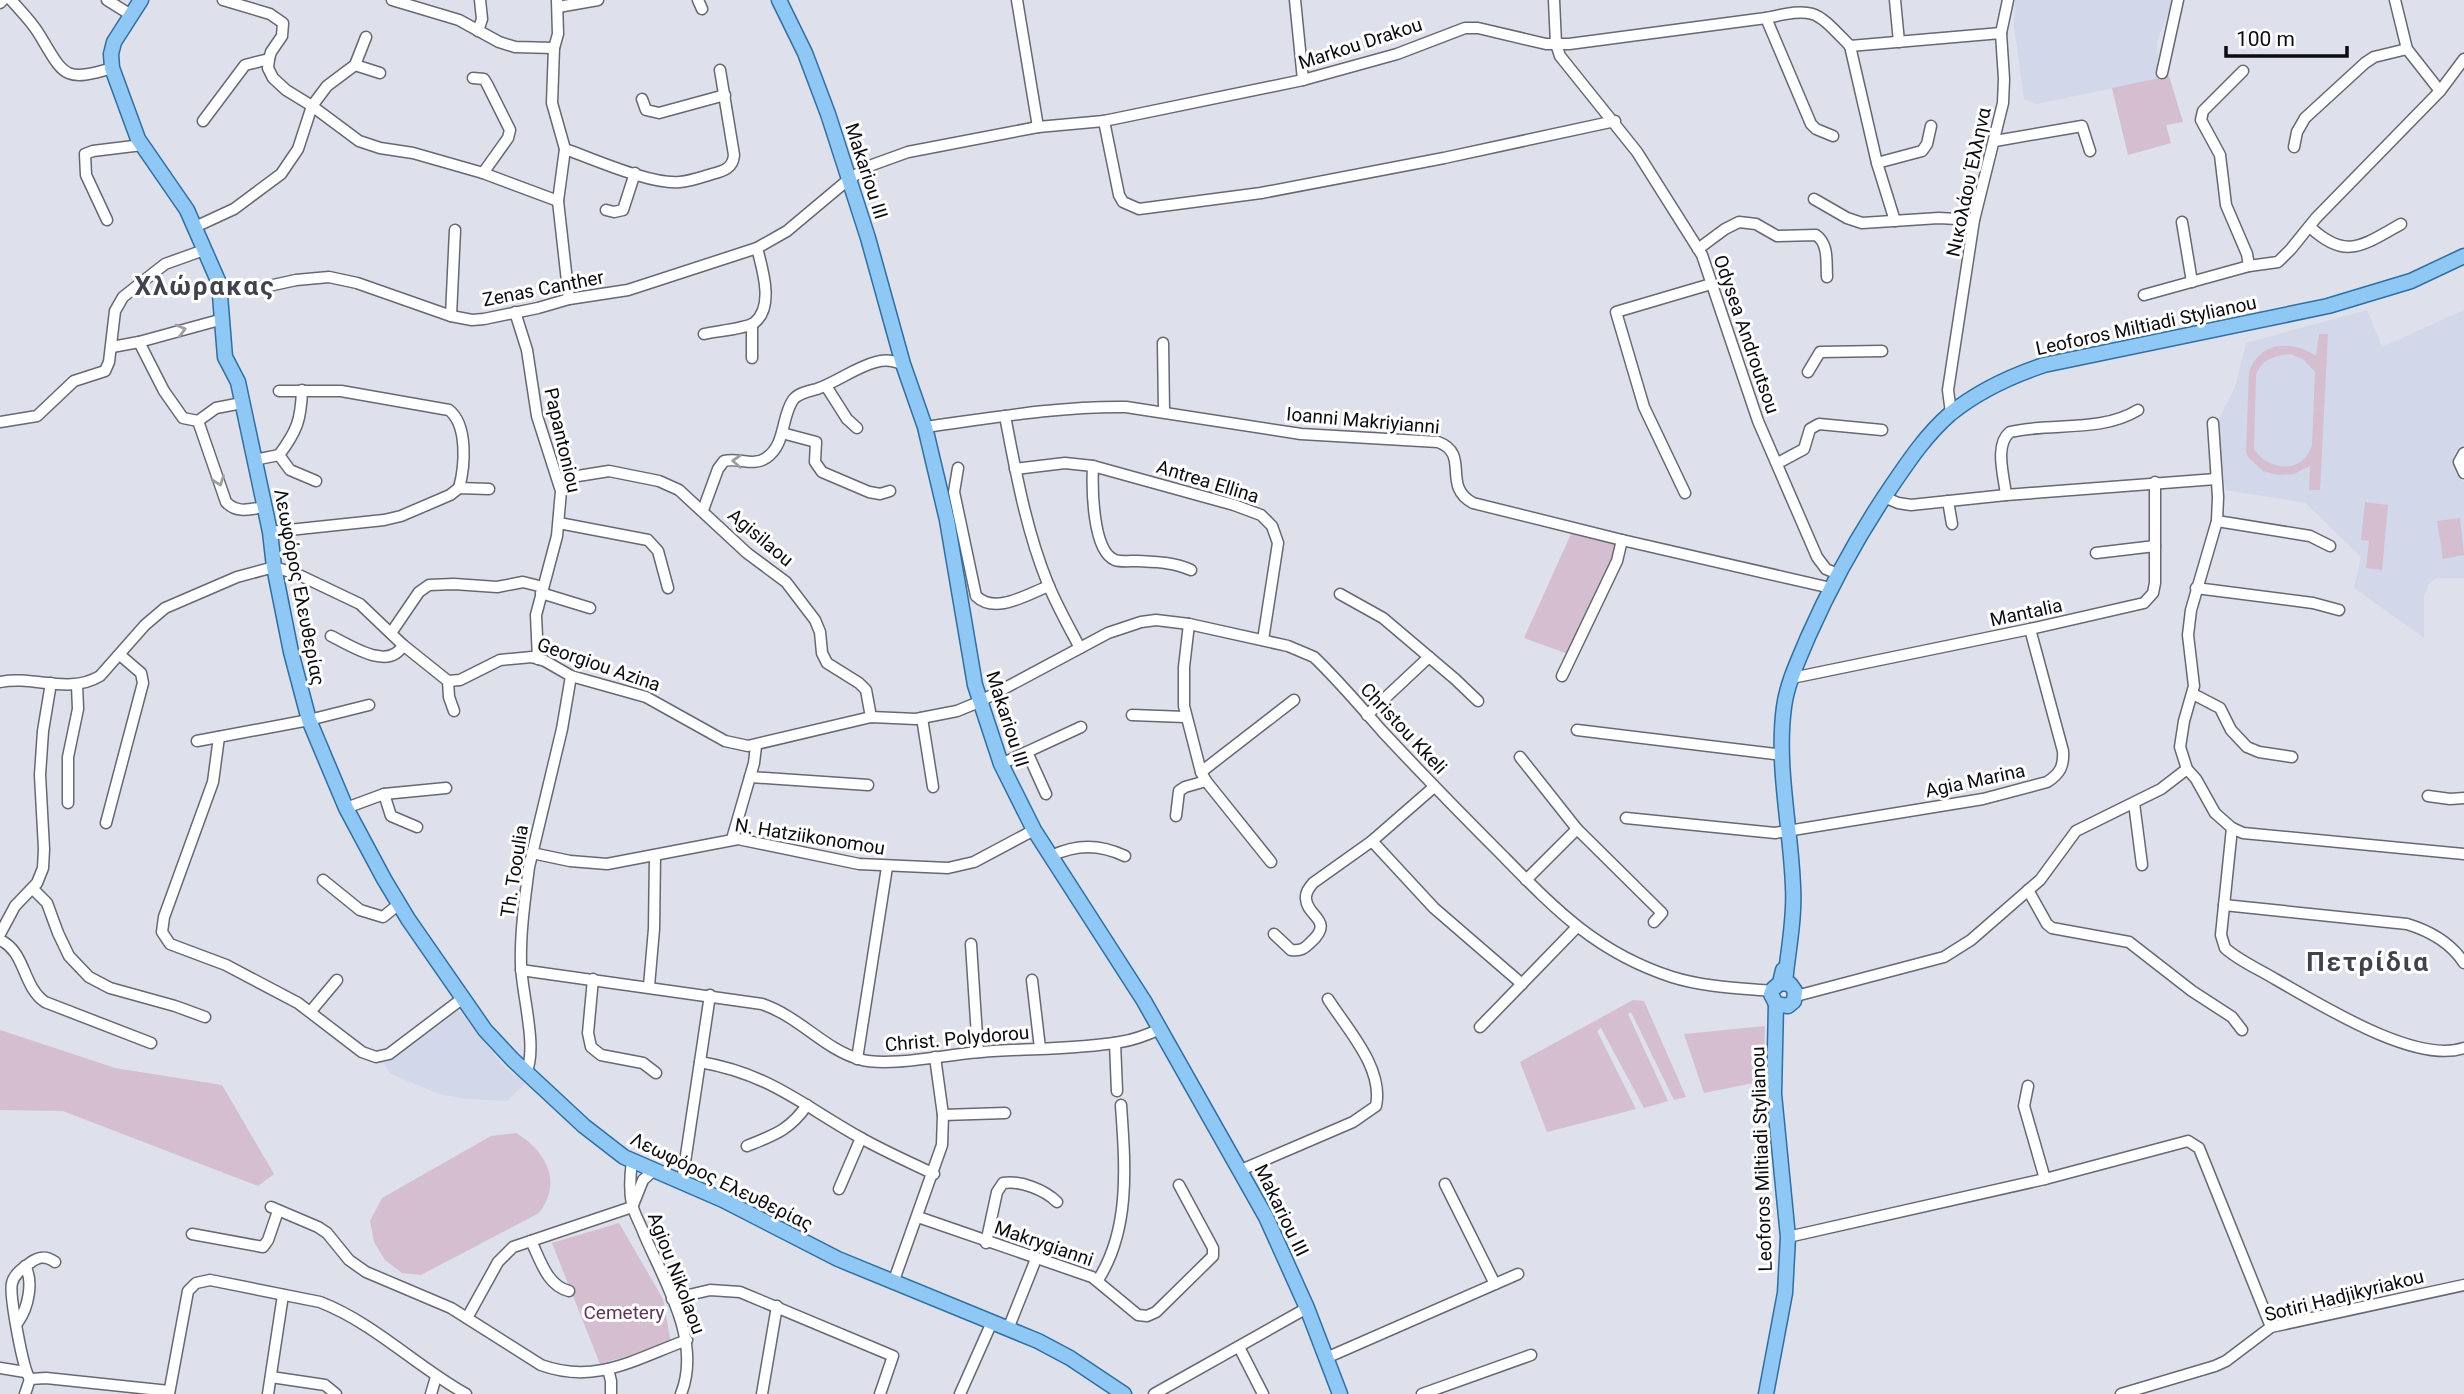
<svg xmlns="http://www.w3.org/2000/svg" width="2464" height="1394" viewBox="0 0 2464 1394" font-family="Roboto,sans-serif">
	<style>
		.built { fill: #d3d7ea }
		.green { fill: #d4becf; fill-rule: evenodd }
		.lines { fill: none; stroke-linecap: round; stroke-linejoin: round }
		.minor-casing { stroke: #666872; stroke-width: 13 }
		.major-casing { stroke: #306fa1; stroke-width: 17 }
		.minor { stroke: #fff; stroke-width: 10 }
		.major { stroke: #8fc8f5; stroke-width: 14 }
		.oneway { stroke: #9e9e9f }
		.labels { text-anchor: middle; stroke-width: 6; stroke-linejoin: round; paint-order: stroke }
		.street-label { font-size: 19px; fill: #0c0c10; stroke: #fff }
		.park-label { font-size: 19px; fill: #613458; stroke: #fff }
		.district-label { font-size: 26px; font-weight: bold; letter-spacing: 2px; fill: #41434c; stroke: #fff }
	</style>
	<rect width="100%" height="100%" fill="#dee0eb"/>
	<g class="built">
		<polygon points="2015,0 2173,0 2157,42 2159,79 2036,104 2024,99 2014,26"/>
		<polygon points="2367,310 2382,347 2464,310 2464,444 2455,454 2453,462 2456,474 2464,482 2464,578 2436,578 2429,584 2424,596 2424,638 2354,588 2361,557 2306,503 2225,490 2218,421 2235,387 2246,343"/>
		<polygon points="457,1008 506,1069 526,1083 507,1101 467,1099 439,1094 391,1074 383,1063"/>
	</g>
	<g class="green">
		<polygon points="2169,76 2183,122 2166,125 2171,143 2128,155 2112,88"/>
		<path d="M 2319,334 L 2328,334 L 2320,490 L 2309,490 L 2310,466 L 2294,474 L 2278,475 L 2263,471 L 2248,457 L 2246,452 L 2249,372 C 2260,341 2292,340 2316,356 ZM 2290,354 L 2303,359 L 2315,372 L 2312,445 C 2304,474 2269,472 2254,449 L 2256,375 C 2260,360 2276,355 2290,354 Z"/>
		<polygon points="2365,502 2388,505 2382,570 2366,568 2369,541 2361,540"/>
		<polygon points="2460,518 2464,555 2443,559 2437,521"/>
		<polygon points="1571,534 1618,544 1568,654 1524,638"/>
		<polygon points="1633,1000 1644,1001 1686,1097 1674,1100 1631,1012 1628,1014 1668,1101 1644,1108 1601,1028 1597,1031 1636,1109 1547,1132 1520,1062"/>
		<polygon points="1765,1026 1763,1081 1704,1093 1684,1034"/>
		<polygon points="0,1030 115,1068 222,1085 274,1174 258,1186 63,1111 0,1110"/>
		<path d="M 516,1133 C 546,1151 563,1182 539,1213 L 421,1275 L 402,1273 L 385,1260 L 374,1242 L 370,1221 L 382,1198 L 491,1136 Z"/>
		<polygon points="619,1223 663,1299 671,1343 600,1364 552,1243"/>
	</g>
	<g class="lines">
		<g class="minor-casing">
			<g id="minor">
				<path d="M 11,0 C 21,11 32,22 39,34 C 64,75 63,83 112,68"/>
				<polyline points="107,0 131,15"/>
				<polyline points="223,0 270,14 283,23 282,36 271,52 269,59 268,68 273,78 286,90 312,106 359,141 380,148 413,153 483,173 558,201"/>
				<polyline points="392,0 459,20 499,42 515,47 554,48"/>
				<polyline points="557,0 558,34 554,48 552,103 565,149 558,201 569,299"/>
				<polyline points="698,0 702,9"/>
				<polyline points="1017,0 1038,127"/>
				<polyline points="1295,0 1303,80"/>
				<polyline points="1554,0 1556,44 1560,56 1637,152 1702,255 1758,421 1817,557 1826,569 1838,574"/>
				<polyline points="1895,0 1899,42"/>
				<polyline points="2395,0 2407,49"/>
				<polyline points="0,3 3,0"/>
				<polyline points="558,7 598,0"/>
				<polyline points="1766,18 1811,124 1816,129 1833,136"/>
				<polyline points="478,31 482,19 480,0"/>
				<polyline points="1850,46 1877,163 1895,221"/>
				<polyline points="355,65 380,73"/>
				<polyline points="2243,71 2203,111 2201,120 2220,155 2226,205 2247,254 2249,266"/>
				<polyline points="2162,73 2178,0"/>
				<polyline points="473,78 484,79 487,84 510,130 508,138 483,173"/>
				<polyline points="642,99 646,110 659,113 725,95"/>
				<polyline points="203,121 245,65 269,59"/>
				<polyline points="1104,121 1119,195 1123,202 1139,209 1261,193 1444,158 1615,121"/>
				<polyline points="1995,141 2082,126 2090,151"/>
				<polyline points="2294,147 2297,132 2305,118 2365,63 2374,57 2407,49 2440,91"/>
				<path d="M 565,149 C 594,159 651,185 680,182 C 691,181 702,177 712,174 C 724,171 733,168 734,155 L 720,70"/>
				<polyline points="1877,163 1922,151 1927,144 1931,126"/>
				<polyline points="1814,199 1847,218 1862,223 1939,218 1974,220"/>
				<polyline points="606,210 614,212 623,210 635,173"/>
				<polyline points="107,220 86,175 85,154 93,151 142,145"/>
				<polyline points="2182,222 2192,282"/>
				<polyline points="195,227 234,209 281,174 298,149 312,106 327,86 355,65 366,37"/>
				<path d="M 2310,227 C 2346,261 2363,245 2401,224"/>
				<path d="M 1698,249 L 1725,229 L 1739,222 L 1756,224 L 1777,236 L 1816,235 C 1829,244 1826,262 1827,277"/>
				<path d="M 220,290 L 264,287 L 296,280 L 329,277 L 357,283 L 451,316 L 472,320 L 484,319 L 538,308 L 569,299 L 628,290 L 757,248 L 787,231 L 849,179 L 872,165 L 908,152 L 1038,127 L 1104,121 L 1303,80 L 1397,54 L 1465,28 L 1478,28 L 1546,44 L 1569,44 L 1766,18 C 1816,7 1815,10 1850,46 L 2001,33"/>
				<polyline points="2144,295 2249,266 2278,262 2291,249 2316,218 2440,91 2464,59"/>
				<polyline points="515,312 527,350 537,416 561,491 557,536 536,615 538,659"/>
				<polyline points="451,316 455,230"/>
				<polyline points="752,325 752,358"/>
				<path d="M 704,334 C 716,331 745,329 754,323 C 775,307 762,268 757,248"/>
				<polyline points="139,342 164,391 183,418 198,421 216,408 242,403"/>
				<polyline points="1163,343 1164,412"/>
				<polyline points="112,347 139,342 223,319"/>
				<polyline points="1808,372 1820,352 1882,351"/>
				<polyline points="826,386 847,419 857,428"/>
				<path d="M 279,391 L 341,391 L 449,410 C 468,425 465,466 459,488"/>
				<polyline points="1951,413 1948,390 1974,220 2003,103 2004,79 2001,33 2008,0"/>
				<path d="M 1005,416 C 1016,473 1026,530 1048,584 C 1057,606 1069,627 1080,648"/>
				<path d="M 198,421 L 226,502 C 237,514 250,509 265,507"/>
				<polyline points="0,422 37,416 74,381 105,371 109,362 115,311 123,297 165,264 204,250"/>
				<polyline points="2213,423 2218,497 2217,521 2191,610 2188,635 2194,686 2184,721 2180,747 2187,769 2196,779 2215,813 2232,828 2243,833 2464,854"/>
				<path d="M 925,427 C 991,418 1060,406 1126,407 L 1301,434 L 1438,442 C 1471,454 1441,486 1473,503 L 1622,540 L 1831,588"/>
				<polyline points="782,433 816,442 815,462 822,472 869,492 880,494 890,491"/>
				<polyline points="2464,453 2459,462 2464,473"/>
				<path d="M 279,455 C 297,431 301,420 302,390"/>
				<polyline points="254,460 279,455 290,470 316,481"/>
				<polyline points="1778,463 1804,449 1810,429 1819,424 1882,430"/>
				<path d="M 1093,466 C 1092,486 1092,551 1115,560 C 1121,562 1130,561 1137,561 C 1156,562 1173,562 1191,570"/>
				<path d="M 958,468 L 954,492 L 976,596 C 996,615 1027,594 1049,586"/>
				<polyline points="1015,469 1065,463 1093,466 1234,505 1261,515 1272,526 1278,543 1263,640"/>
				<polyline points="559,479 609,471 659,481 679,490 747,553 786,582 815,620 820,632 822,653 827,663 859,683 866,690 871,717"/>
				<polyline points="1685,493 1644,407 1616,312 1711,284"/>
				<path d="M 2006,495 C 2004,476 1994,445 2010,432 C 2052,422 2100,433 2138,410"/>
				<polyline points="1884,497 1898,503 1911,505 2006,495 2216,479"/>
				<polyline points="1948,501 1952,524"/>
				<path d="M 703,510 L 718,469 L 724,461 C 738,457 753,467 766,458 C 786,445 781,417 793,400 C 798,393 809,391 817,389 C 837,382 856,367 876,362 C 886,359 893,361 903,364"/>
				<polyline points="2217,521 2310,536 2330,546"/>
				<polyline points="559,523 648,540 658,551 668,588"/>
				<polyline points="270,532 384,520 401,516 450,495 459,488 489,489"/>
				<polyline points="2096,553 2155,546"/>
				<polyline points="2196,588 2313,603 2339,610"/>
				<polyline points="541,593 590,608"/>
				<polyline points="1340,594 1383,618 1455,679 1478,701"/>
				<polyline points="1189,624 1184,667 1184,706 1201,772 1206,781 1271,862"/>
				<polyline points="391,633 419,592 429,585 454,584 497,587 523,582 543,587"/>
				<path d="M 331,636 C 350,645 389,672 403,645"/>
				<polyline points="1562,676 1617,561 1622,540"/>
				<polyline points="1792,678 2030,629 2144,603 2153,593 2155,583 2155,482"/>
				<polyline points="448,681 449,697 454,711"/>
				<path d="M 0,682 C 34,675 68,695 100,676 L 145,625 L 165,608 L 237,577 L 274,567 L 297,574 L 360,604 L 403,645 L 448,681 L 460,680 L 500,660 L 532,657 L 545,661 L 571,676 L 646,697 L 725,741 L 748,746 L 871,717 L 916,719 L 957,711 L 979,702 L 1108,633 L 1141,622 L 1156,620 L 1189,624 L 1288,646 L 1314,657 C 1338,680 1360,706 1382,731 C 1422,774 1463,816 1505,858 C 1557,911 1598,953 1672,977 C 1704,987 1738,988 1772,991"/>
				<polyline points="2193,694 2220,708 2231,730 2247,747 2259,752 2292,757"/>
				<polyline points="1132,715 1185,717"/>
				<polyline points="1367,715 1429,657"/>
				<polyline points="922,718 933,787"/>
				<polyline points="1577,730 1783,755"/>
				<polyline points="219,737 213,782 164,917 162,932 170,944 226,965 298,1003 362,1052 376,1057 389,1054 463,998"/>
				<polyline points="197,741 309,720 369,705"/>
				<polyline points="1027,752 1046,794"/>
				<polyline points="1520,757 1577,829 1662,913 1654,922"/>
				<polyline points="1001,764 1081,727"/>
				<polyline points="1201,772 1294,700"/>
				<polyline points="750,777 868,785"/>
				<polyline points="384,794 446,788"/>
				<polyline points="2428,796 2450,799 2464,798"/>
				<polyline points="68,803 68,757 78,709 77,685"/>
				<polyline points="2134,803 2142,865"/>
				<polyline points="346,808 384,794 391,816 417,827"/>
				<polyline points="1176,816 1179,791 1185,787 1206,781"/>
				<path d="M 1626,818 L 1775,833 L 1983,799 L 2047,782 C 2060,774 2064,766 2063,751 L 2030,629"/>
				<polyline points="106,823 143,683 141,673 120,655"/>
				<path d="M 2232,828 L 2221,935 L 2225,948 C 2239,961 2259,969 2275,979 C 2318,1003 2415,1065 2464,1048"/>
				<polyline points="732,839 754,763 756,746"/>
				<polyline points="1372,841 1434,908 1522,984"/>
				<polyline points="532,853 570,861 607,864 738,839 859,864 948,868 974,862 1034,830"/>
				<path d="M 1051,856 C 1077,844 1099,844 1125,856"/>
				<polyline points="323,880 360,910 383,917 399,904"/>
				<polyline points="1526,880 1577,829"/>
				<polyline points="33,889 47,903 58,933 69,956 89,977 110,988 175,1006 205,1017"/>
				<polyline points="2028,890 2047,924 2052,928 2129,942 2192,991 2232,1017 2242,1030"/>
				<path d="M 2224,905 L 2407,924 C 2430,931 2451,943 2464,963"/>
				<polyline points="0,934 15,906 37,883 43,868 44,849 40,775 43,731 51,683"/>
				<path d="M 1274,934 L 1291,950 C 1301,951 1304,949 1311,942 C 1335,920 1307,917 1306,899 C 1305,893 1309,888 1313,883 L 1372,841 L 1434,787"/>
				<path d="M 0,940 C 26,952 22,986 45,1002 L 151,1043"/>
				<polyline points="971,944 978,1052"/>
				<path d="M 521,970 L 762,1004 C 800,1017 824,1049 859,1059 C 887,1068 949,1054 981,1052 C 1027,1048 1074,1050 1120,1042 C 1134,1040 1147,1035 1160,1029"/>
				<polyline points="593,979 588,1033 591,1047 601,1055 643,1063 656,1073"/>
				<polyline points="1032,980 1040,1048"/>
				<polyline points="649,986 654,929 655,855"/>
				<polyline points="1796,996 1944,957 1971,940 2040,880 2076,831 2161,789 2187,769"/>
				<polyline points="311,1011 337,980"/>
				<polyline points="1480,1027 1577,927"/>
				<polyline points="1115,1043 1117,1091"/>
				<polyline points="857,1059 887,867"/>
				<path d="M 700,1062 C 770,1074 802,1105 861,1138 C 884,1151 909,1162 934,1174"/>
				<path d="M 526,1073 C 538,1048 522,995 521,965 C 520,932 525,899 529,867 L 562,729 L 571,676"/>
				<polyline points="2028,1086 2024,1106 2045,1179"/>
				<polyline points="943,1115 1005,1113"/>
				<path d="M 747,1146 C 774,1135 790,1130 807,1105"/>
				<path d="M 632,1161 C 630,1176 629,1190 632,1204 C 634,1214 641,1225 644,1234 C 665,1283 702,1341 681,1394"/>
				<path d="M 1241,1170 L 1353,1122 L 1376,1106 C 1384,1068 1347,1029 1328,999"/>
				<polyline points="682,1182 710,995"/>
				<polyline points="1445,1184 1495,1284"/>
				<polyline points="839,1189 861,1138"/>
				<polyline points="633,1205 643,1180 653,1171"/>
				<path d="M 271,1207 L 318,1227 L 327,1233 L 349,1260 L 366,1272 L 451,1308 L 541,1365 C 596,1385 635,1359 687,1340"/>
				<polyline points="918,1217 1092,1277 1138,1315 1147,1316 1156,1312 1213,1256 1213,1248 1179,1185"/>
				<polyline points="192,1234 263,1247 268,1240 278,1211"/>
				<polyline points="1788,1237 2045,1179 2188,1141 2199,1148 2271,1327"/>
				<path d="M 531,1241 C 540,1259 547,1286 569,1291"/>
				<path d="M 986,1243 L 997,1192 L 1003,1183 C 1020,1180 1045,1190 1057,1202"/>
				<path d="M 1098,1280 C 1131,1228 1125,1164 1121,1105"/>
				<polyline points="893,1283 942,1145 943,1115 935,1057"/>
				<polyline points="672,1299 710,1290 740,1292 893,1356 880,1394"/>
				<polyline points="467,1318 498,1262 513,1247 632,1207"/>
				<path d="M 18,1322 C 28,1308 34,1282 25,1266"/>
				<polyline points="1008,1329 1036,1259"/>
				<polyline points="1239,1347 1263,1394"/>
				<polyline points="1326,1358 1518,1274"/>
				<polyline points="0,1368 25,1372"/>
				<polyline points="608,1369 611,1381 611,1394"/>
				<polyline points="271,1377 325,1385 336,1394"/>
				<path d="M 30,1379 C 23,1370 9,1294 12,1283 C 14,1274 23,1268 30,1263 C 39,1256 46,1256 55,1262"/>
				<polyline points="30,1379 46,1378 169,1391"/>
				<polyline points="25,1394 30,1379"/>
				<path d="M 169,1394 L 188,1291 L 196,1283 L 210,1280 L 320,1302 C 374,1323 416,1366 466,1394"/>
				<polyline points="268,1394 283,1295"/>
				<polyline points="431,1394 436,1377"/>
				<polyline points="762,1394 777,1306"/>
				<polyline points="960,1394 992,1322"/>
				<polyline points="1154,1394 1307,1308"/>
				<polyline points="1422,1394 1531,1355"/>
				<polyline points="2121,1394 2215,1366 2226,1361 2271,1327 2464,1285"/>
			</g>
		</g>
		<g class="major-casing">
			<g id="major">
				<polyline points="141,0 114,42 111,54 112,68 138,139 187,210 219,283 225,357 238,382 270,532 274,567 291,652 309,720 346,808 384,879 408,919 485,1030 513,1060 584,1126 624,1157 723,1200 838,1259 1038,1341 1070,1358 1124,1394"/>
				<polyline points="779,0 805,53 828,114 868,238 903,364 925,427 947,520 975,685 1001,764 1034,830 1144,1001 1266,1217 1307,1308 1340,1394"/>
				<path d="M 1785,982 C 1788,951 1795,918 1793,887 C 1791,828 1776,766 1784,707 C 1787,683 1799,659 1808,637 C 1832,583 1860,532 1893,484 C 1910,459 1927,434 1950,414 C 1977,392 2011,376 2044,365 L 2328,306 L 2411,281 L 2464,256"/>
				<polyline points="1780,983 1790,984 1795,991 1794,1001 1788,1006 1776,1004 1771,994 1773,989 1780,983 1783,970"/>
				<polyline points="1766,1394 1785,1293 1788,1237 1774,1094 1776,1004"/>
			</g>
		</g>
		<use href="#minor" class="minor"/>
		<use href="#major" class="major"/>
	</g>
	<defs><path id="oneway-chevron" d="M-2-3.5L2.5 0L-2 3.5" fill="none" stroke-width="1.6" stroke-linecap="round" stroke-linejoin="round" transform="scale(1.75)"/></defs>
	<g class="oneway">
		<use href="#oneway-chevron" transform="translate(181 330) rotate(-15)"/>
		<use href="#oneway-chevron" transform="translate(737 461) rotate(-177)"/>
		<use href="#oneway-chevron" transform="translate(219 481) rotate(70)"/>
	</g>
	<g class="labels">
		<g class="street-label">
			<text transform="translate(1360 43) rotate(-18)" y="7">Markou Drakou</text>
			<text transform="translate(867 171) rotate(72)" y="7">Makariou III</text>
			<text transform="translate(1968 182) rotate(-78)" y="7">Νικολάου Έλληνα</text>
			<text transform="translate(543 288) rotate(-11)" y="7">Zenas Canther</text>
			<text transform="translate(2146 325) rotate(-12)" y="7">Leoforos Miltiadi Stylianou</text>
			<text transform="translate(1747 334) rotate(71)" y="7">Odysea Androutsou</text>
			<text transform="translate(1363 420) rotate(5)" y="7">Ioanni Makriyianni</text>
			<text transform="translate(563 440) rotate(77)" y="7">Papantoniou</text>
			<text transform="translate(1208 481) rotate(17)" y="7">Antrea Ellina</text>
			<text transform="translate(761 537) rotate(40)" y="7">Agisilaou</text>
			<text transform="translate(300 587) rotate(79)" y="7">Λεωφόρος Ελευθερίας</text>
			<text transform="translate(2026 612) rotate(-12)" y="7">Mantalia</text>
			<text transform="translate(599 664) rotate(19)" y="7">Georgiou Azina</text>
			<text transform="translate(1008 719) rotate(72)" y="7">Makariou III</text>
			<text transform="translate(1404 728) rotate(47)" y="7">Christou Kkeli</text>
			<text transform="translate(1975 780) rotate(-12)" y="7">Agia Marina</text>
			<text transform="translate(810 836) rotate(9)" y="7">N. Hatziikonomou</text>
			<text transform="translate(514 871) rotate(-81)" y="7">Th. Tooulia</text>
			<text transform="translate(957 1038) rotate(-5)" y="7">Christ. Polydorou</text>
			<text transform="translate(1761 1159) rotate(-92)" y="7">Leoforos Miltiadi Stylianou</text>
			<text transform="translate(722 1181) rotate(26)" y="7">Λεωφόρος Ελευθερίας</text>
			<text transform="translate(1282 1210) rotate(64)" y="7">Makariou III</text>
			<text transform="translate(1044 1243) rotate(19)" y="7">Makrygianni</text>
			<text transform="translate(677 1273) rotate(69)" y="7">Agiou Nikolaou</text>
			<text transform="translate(2344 1295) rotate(-14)" y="7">Sotiri Hadjikyriakou</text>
		</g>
		<g class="park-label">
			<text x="624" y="1319">Cemetery</text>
		</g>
		<g class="district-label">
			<text x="205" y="295">Χλώρακας</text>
			<text x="2368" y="971">Πετρίδια</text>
		</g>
	</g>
	<path d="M2226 46v10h121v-10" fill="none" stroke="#0c0c10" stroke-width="3.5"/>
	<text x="2236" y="46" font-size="21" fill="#0c0c10" stroke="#ffffff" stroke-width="5" paint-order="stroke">100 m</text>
</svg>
